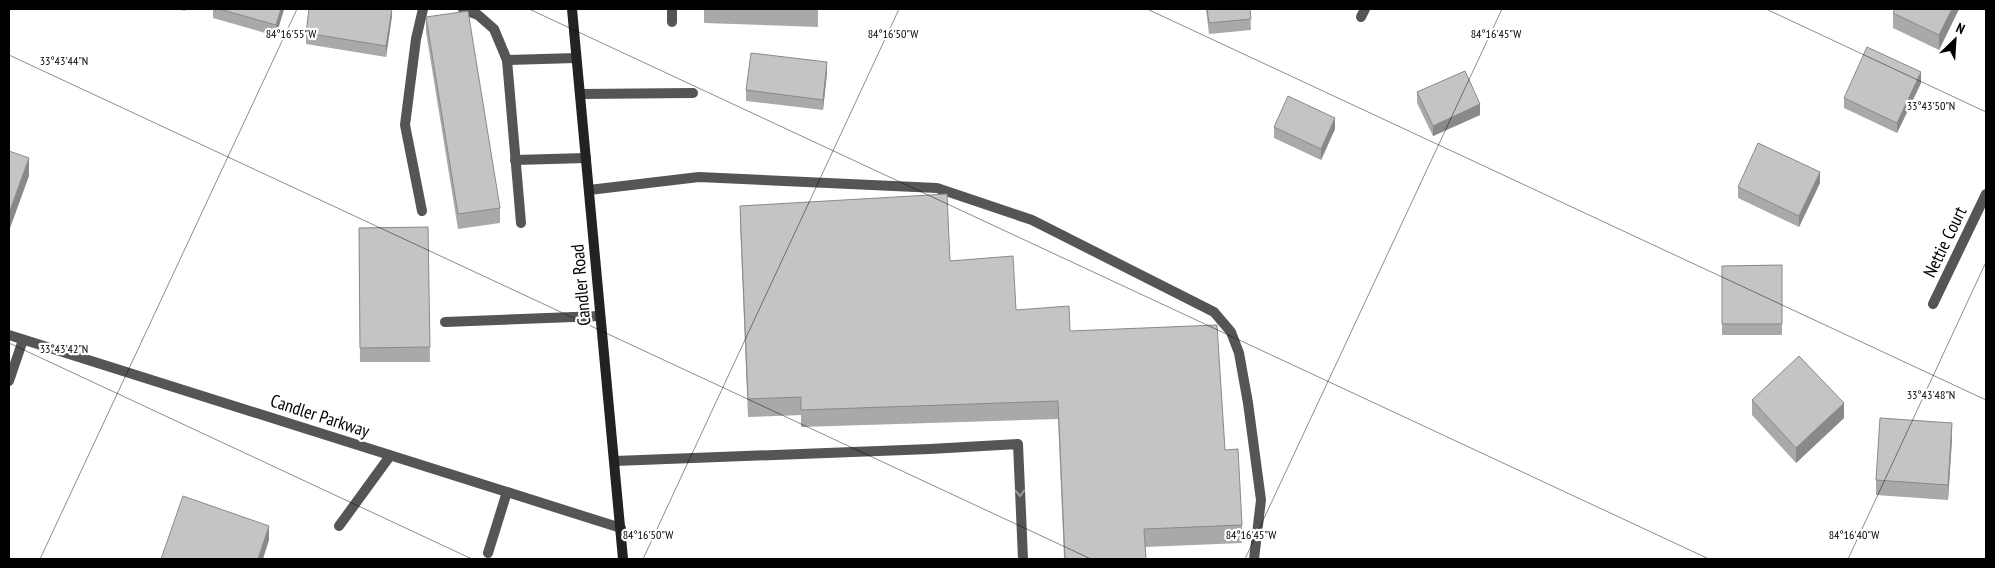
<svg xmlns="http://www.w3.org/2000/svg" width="1995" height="568" viewBox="0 0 1995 568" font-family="'PT Sans Narrow',sans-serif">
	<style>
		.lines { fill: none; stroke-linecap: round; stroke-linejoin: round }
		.service { stroke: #555; stroke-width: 10 }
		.minor { stroke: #555; stroke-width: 10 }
		.secondary { stroke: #222; stroke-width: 10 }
		.wall { fill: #a9a9a9 }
		.shaded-wall { fill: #898989 }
		.building { fill: #c4c4c4; stroke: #898989 }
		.oneway { stroke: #999 }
		.ticks { fill: none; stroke: #000; stroke-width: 1; stroke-opacity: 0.45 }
		.labels { text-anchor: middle; stroke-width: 4.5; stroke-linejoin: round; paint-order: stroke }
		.street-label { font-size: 18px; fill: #000; stroke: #fff }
		.ticks-label { font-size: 12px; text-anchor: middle; fill: #000; stroke: #fff; stroke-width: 4.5; stroke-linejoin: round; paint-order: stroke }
	</style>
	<rect width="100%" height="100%" fill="#fff"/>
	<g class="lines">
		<g class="service">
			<polyline points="463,9 478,15 494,29 507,60 521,223"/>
			<polyline points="672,9 672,22"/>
			<polyline points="507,60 576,58"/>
			<polyline points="580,94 693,93"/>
			<polyline points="515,160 586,158"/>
			<polyline points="589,190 699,177 937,188 1032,220 1214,312 1231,332 1239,353 1248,403 1261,500 1254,559"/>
			<polyline points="422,211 405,125 416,39 423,9"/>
			<polyline points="445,322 600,316"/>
			<polyline points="9,381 23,340"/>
			<polyline points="615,461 930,449 1018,444 1023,559"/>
			<polyline points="339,526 390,456"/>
			<polyline points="488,553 507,492"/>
		</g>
		<g class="minor">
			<polyline points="1361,17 1365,9"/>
			<polyline points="1933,304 1986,194"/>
			<polyline points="9,335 621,528"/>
		</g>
		<polyline class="secondary" points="572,9 623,559"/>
	</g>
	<g class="wall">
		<polygon points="176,9 186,9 185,11"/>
		<polygon points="213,9 284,9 276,36 213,18"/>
		<polygon points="392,9 392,16 386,57 306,44 306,33"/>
		<polygon points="704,9 818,9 818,27 704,23"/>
		<polygon points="1206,9 1250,9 1251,30 1209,34"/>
		<polygon points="1895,9 1959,9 1939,50 1893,28 1893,13"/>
		<polygon points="426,17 500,208 500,223 458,229 426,32"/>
		<polygon points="827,73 823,110 746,101 746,90"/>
		<polygon points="1921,83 1897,133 1844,108 1844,98"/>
		<polygon points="1417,92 1480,115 1433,136 1417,103"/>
		<polygon points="1274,127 1335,129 1321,160 1274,138"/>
		<polygon points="1820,183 1799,227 1738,198 1738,187"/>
		<polygon points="740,206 950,261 1016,310 1070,331 1225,450 1242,525 1242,543 1145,547 1146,559 1064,559 1058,419 801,427 801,415 748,417 740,224"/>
		<polygon points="428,227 430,362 360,362 359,228"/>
		<polygon points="1782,265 1782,335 1722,335 1722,266"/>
		<polygon points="1752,400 1844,418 1796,463 1752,415"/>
		<polygon points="1952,438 1948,500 1876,495 1876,480"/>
	</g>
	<g class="shaded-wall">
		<polygon points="281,9 284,9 276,36 276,25"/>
		<polygon points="392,9 392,16 386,57 386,46"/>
		<polygon points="1952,9 1959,9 1939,50 1939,35"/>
		<polygon points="827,62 827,73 823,110 823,100"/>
		<polygon points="1921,72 1921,83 1897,133 1897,123"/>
		<polygon points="1480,104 1480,115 1433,136 1433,126"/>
		<polygon points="1335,118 1335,129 1321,160 1321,149"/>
		<polygon points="29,158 29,176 9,231 9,213"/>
		<polygon points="1820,172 1820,183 1799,227 1799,216"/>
		<polygon points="1844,403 1844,418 1796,463 1796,448"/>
		<polygon points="1952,423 1952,438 1948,500 1948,485"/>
		<polygon points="269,526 269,540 263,559 258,559"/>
	</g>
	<g class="building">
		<polygon points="219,9 281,9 276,25"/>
		<polygon points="309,9 392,9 386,46 306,33"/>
		<polygon points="1207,9 1250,9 1251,19 1209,23"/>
		<polygon points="1895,9 1952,9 1939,35 1893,13"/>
		<polygon points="468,11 500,208 458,214 426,17"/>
		<polygon points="1867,47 1921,72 1897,123 1844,98"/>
		<polygon points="751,53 827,62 823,100 746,90"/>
		<polygon points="1465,71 1480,104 1433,126 1417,92"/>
		<polygon points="1288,96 1335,118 1321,149 1274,127"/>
		<polygon points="1758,143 1820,172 1799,216 1738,187"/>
		<polygon points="9,151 29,158 9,213"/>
		<polygon points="947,194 950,261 1013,256 1016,310 1069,306 1070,331 1217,325 1225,450 1238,449 1242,525 1144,529 1146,559 1065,559 1058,401 801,410 801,397 748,399 740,206"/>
		<polygon points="428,227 430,347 360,348 359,228"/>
		<polygon points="1782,265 1782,324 1722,324 1722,266"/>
		<polygon points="1799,356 1844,403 1796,448 1752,400"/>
		<polygon points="1880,418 1952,423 1948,485 1876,480"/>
		<polygon points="183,496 269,526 258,559 161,559"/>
	</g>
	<defs><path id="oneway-chevron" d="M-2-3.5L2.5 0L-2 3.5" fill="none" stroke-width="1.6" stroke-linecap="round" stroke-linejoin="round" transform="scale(1.25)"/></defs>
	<use class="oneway" href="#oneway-chevron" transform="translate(1020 493) rotate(88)"/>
	<path class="ticks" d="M 529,9 L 1709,559M 1147,9 L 1986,400M 1766,9 L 1986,112M 9,55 L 1091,559M 9,343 L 472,559M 40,559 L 297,9M 643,559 L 899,9M 1245,559 L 1502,9M 1848,559 L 1986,262"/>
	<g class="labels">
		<g class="street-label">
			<text transform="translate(1945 242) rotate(-64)" y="6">Nettie Court</text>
			<text transform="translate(581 285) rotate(-95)" y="6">Candler Road</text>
			<text transform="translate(320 416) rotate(18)" y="6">Candler Parkway</text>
		</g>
	</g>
	<g class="ticks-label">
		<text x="291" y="38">84°16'55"W</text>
		<text x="893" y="38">84°16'50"W</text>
		<text x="1496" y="38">84°16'45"W</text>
		<text x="64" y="65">33°43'44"N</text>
		<text x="1931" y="110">33°43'50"N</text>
		<text x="64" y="353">33°43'42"N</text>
		<text x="1931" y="399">33°43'48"N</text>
		<text x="648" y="539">84°16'50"W</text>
		<text x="1251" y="539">84°16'45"W</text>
		<text x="1854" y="539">84°16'40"W</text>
	</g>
	<rect width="1995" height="568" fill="none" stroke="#000000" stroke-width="20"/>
	<g transform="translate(1955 40) rotate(25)" stroke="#ffffff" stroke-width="4" paint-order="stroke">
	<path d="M0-4L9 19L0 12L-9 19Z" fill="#000000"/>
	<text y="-8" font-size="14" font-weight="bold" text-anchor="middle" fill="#000000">N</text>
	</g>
</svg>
